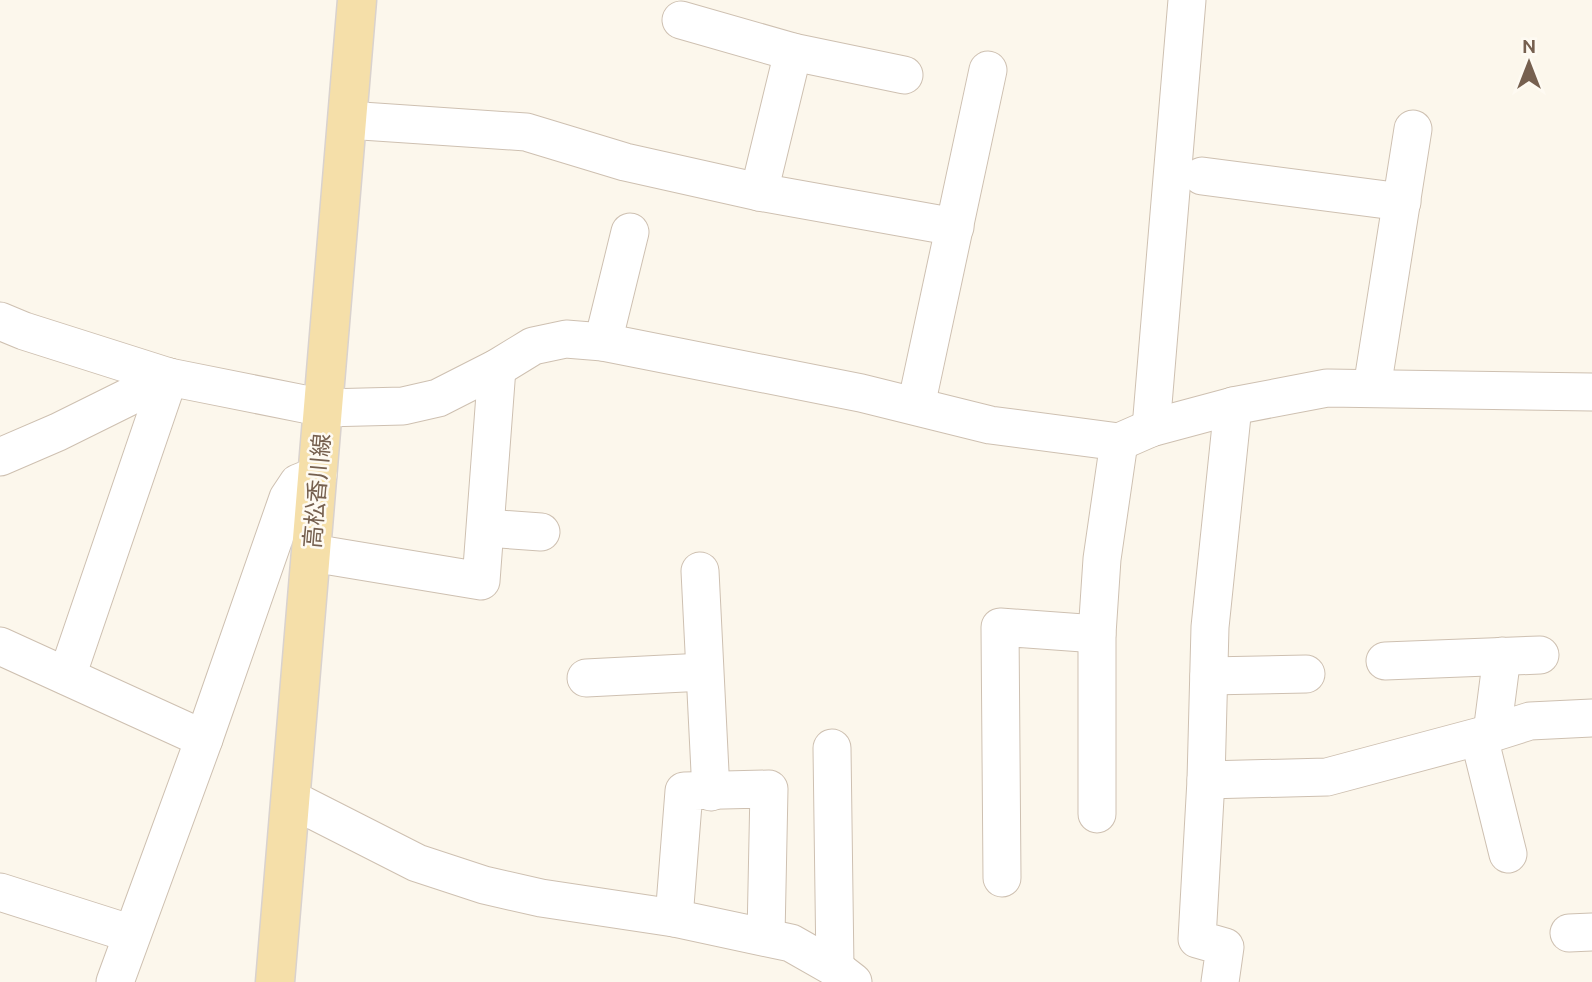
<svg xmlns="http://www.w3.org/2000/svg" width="1592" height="982" viewBox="0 0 1592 982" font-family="Ubuntu,'Noto Sans JP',sans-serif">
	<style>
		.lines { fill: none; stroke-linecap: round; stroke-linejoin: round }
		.minor-casing { stroke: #cec0b1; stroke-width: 39 }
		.major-casing { stroke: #d9d2ce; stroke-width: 41 }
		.minor { stroke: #fff; stroke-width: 37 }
		.major { stroke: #f5dfa9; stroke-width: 38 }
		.labels { text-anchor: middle; stroke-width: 5; stroke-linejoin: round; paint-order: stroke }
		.street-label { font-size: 23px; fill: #76604f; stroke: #fefaf2 }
	</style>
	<rect width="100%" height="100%" fill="#fcf7ec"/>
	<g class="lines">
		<g class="minor-casing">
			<g id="minor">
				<polyline points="681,20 793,52 904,75"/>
				<polyline points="347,120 526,132 625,162 759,192 955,227"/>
				<polyline points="1202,176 1402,202"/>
				<polyline points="759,192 793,52"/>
				<polyline points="0,321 24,331 169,377 324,408 403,406 438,398 497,368 533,346 566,339 603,342 861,393 990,425 1119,442 1151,428 1233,406 1327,388 1592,392"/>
				<polyline points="603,342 630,232"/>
				<polyline points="1372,388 1413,129"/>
				<polyline points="916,406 988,70"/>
				<polyline points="1151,428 1187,0"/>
				<polyline points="0,457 58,432 169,377"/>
				<polyline points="486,528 541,532"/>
				<polyline points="312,553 481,581 497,368"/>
				<polyline points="700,571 711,792"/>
				<polyline points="0,646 204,739"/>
				<polyline points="1385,661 1540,655"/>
				<polyline points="67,676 169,377"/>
				<polyline points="1209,676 1306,674"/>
				<polyline points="586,678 704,672"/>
				<polyline points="1492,733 1502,656"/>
				<polyline points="1479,737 1508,854"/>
				<polyline points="832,748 835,968"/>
				<polyline points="1206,780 1327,777 1492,733 1530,721 1592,718"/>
				<polyline points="291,799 417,863 484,885 541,898 674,918 791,943 835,968 853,982"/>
				<polyline points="1097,814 1097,634 1102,559 1119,442"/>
				<polyline points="1002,878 1000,627 1097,634"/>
				<polyline points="0,892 132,934"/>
				<polyline points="674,918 684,791 769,789 766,936"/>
				<polyline points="1569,933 1592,932"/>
				<polyline points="115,982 204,739 288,498 298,483 318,475"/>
				<polyline points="1220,982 1225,947 1197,939 1206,780 1210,627 1233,406"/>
			</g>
		</g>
		<g class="major-casing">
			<polyline id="major" points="275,982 357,0"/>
		</g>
		<use href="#minor" class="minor"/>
		<use href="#major" class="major"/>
	</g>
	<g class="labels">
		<g class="street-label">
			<text transform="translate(317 491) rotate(-85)" y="8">高松香川線</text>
		</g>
	</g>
	<g transform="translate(1529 63)" stroke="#fefaf2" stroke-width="5" paint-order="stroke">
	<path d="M0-5L12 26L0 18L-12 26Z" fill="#76604f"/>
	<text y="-10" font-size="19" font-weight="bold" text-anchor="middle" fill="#76604f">N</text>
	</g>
</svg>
